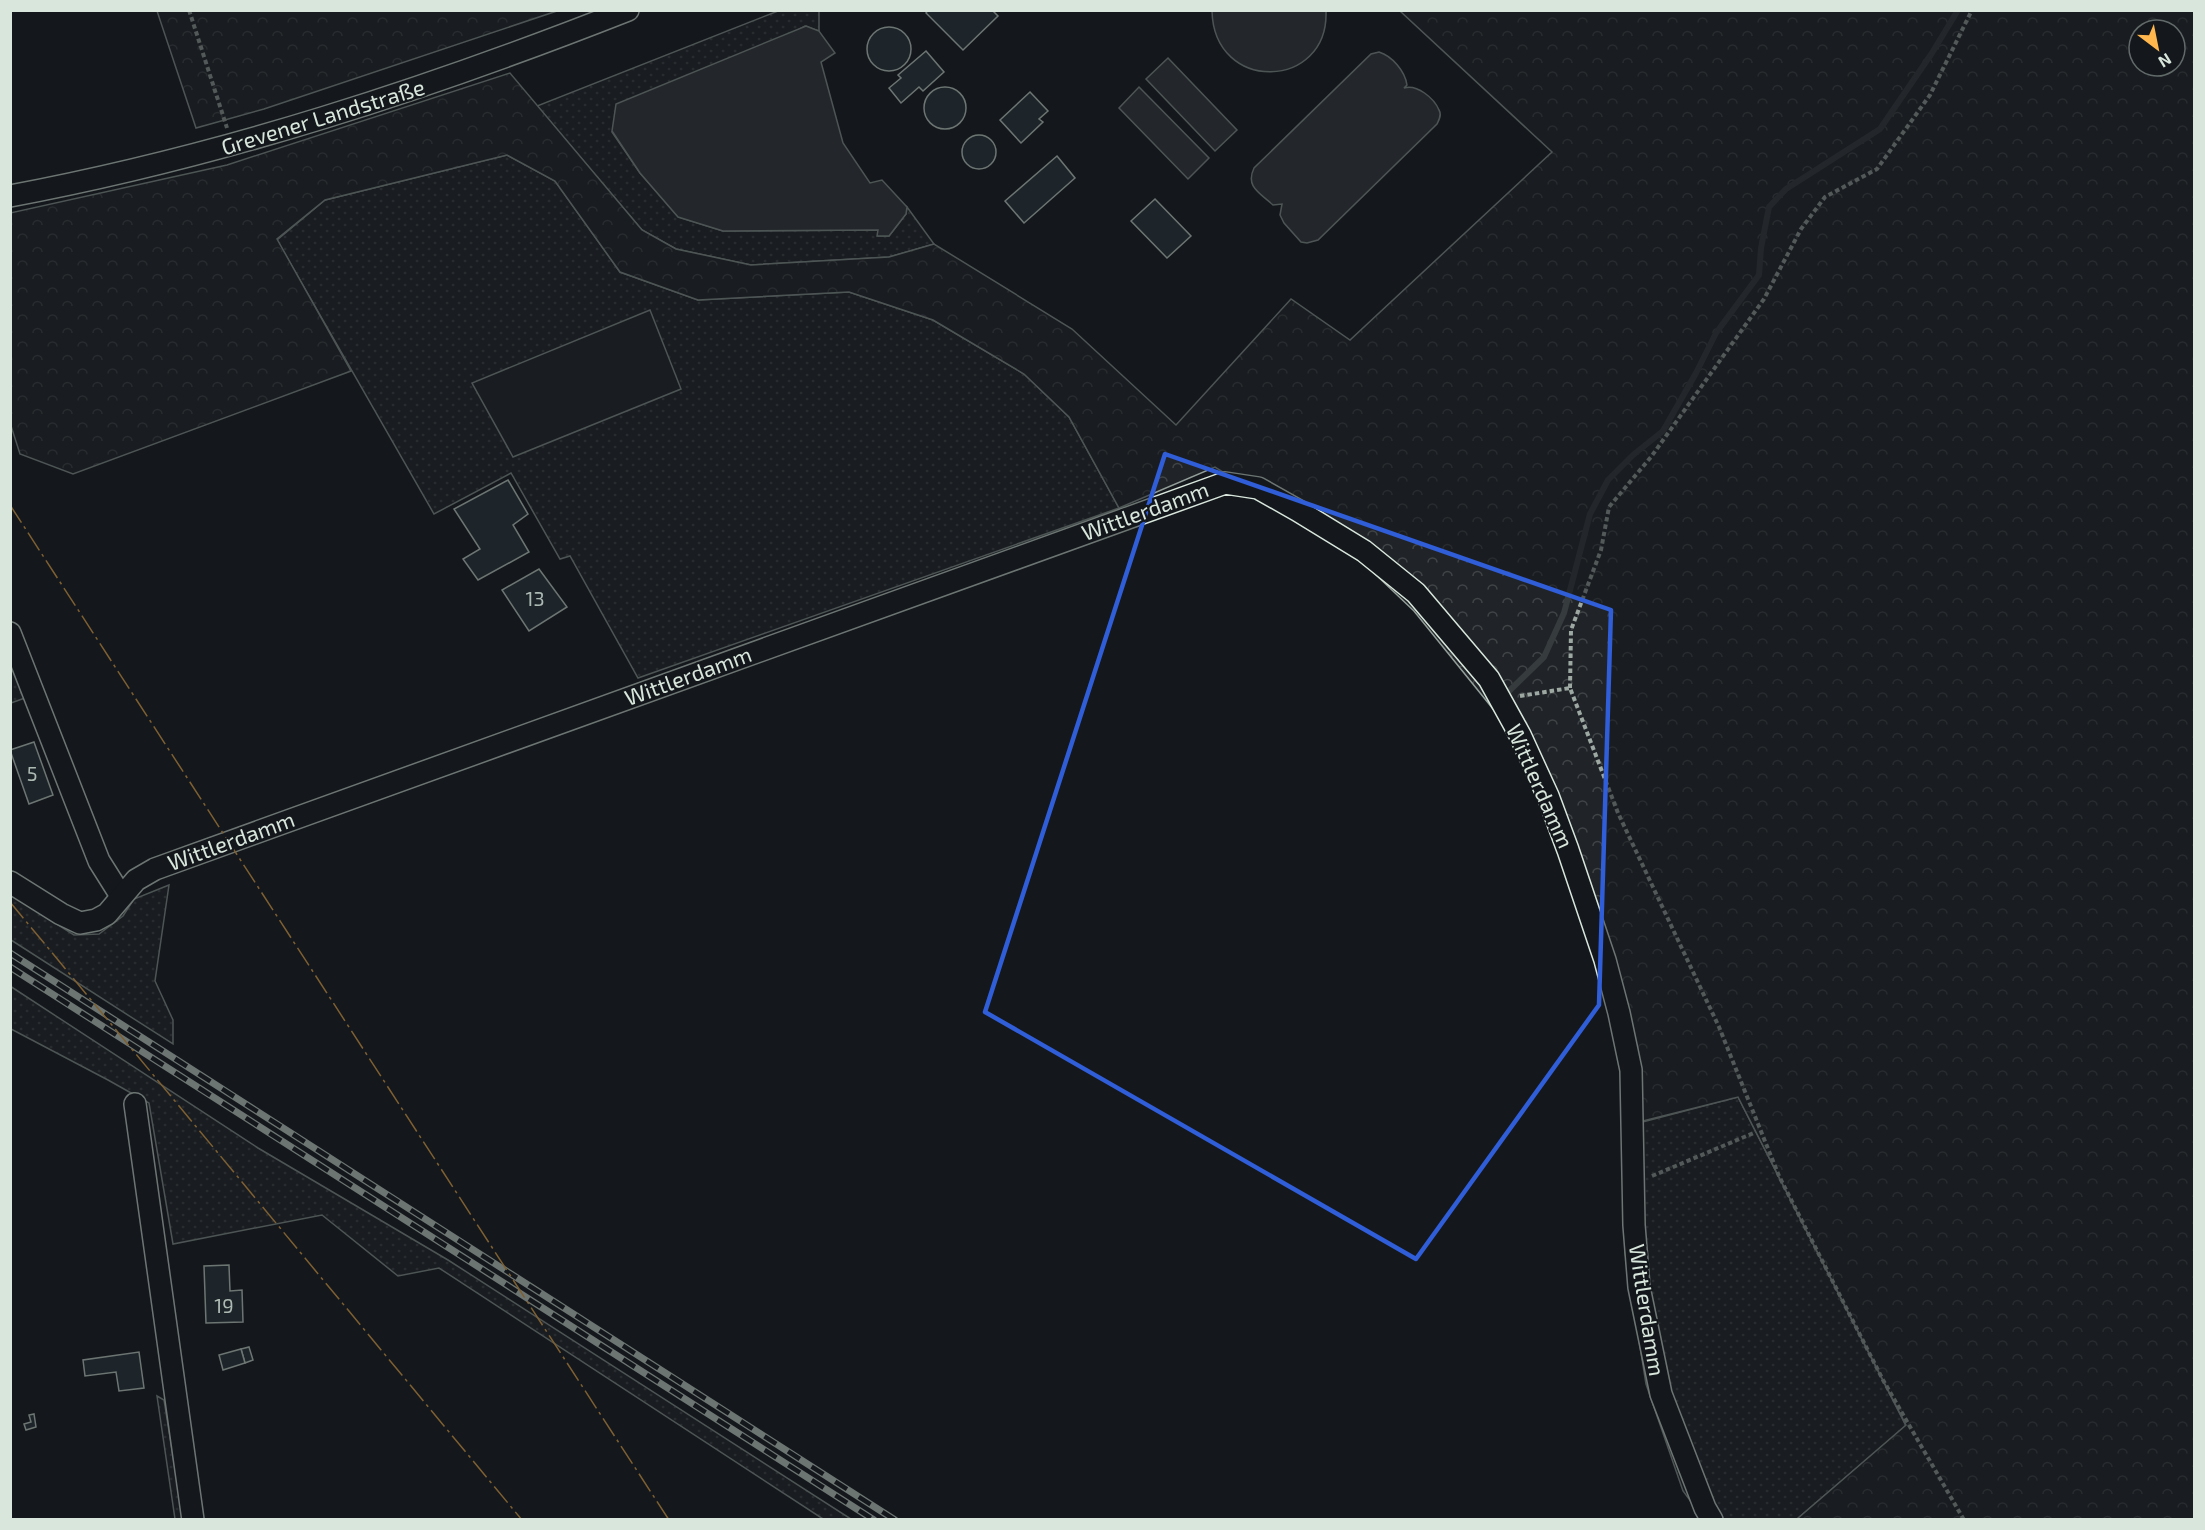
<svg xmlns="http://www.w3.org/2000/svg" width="2205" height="1530" viewBox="0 0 2205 1530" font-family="'Exo 2',sans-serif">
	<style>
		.grass { fill: url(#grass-dots); stroke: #939e99; stroke-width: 1.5 }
		.forest { fill: url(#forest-crowns); stroke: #939e99; stroke-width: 1.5; fill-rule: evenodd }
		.pitch { fill: #202428; stroke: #939e99; stroke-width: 1.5 }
		.water { fill: #363b3e; stroke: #939e99; stroke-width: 1.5 }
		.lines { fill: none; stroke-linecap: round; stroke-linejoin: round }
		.stream { stroke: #363b3e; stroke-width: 6 }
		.building { fill: #2c363c; stroke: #d8e6dc; stroke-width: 1.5 }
		.minor-casing { stroke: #d8e6dc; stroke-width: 24 }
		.path { stroke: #9da8a2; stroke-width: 4; stroke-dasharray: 4.5 3; stroke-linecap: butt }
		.minor { stroke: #14181c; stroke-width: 21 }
		.rail-casing { stroke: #d8e6dc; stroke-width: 7 }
		.rail { stroke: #14181c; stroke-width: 4.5; stroke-dasharray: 14; stroke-linecap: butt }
		.power { stroke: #ffb74d; stroke-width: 1.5; stroke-dasharray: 21 4.5 3 4.5; stroke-linecap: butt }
		.marked { fill: none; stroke: #305dd8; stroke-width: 4.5; stroke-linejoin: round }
		.labels { text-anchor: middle; stroke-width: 4.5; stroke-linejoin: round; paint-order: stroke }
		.number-label { font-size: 20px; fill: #adbab4 }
		.street-label { font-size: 22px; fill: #d8e6dc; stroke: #14181c }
	</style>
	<defs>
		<pattern id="grass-dots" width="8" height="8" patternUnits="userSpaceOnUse" patternTransform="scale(1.5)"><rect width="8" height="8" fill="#202428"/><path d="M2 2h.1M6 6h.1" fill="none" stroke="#404447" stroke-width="1.8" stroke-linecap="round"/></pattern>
		<pattern id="forest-crowns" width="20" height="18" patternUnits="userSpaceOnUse" patternTransform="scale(1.5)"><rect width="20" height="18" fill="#202428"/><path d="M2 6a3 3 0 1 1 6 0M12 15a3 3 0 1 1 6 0" fill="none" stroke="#404447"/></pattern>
	</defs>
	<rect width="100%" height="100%" fill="#14181c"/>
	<g class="grass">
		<polygon points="778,11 819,11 819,31 805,26 612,132 640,173 679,217 723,231 878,230 878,236 889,236 906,214 907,207 934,244 889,257 751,265 676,249 642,230 537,106"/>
		<polygon points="507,155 555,181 620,272 698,300 849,292 933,320 1024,374 1069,417 1119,508 638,678 570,556 560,559 511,473 434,514 277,240 325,200"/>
		<polygon points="10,663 25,698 11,703 10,703"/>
		<polygon points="169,885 155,981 173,1020 173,1044 11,940 11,895 74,935 99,934 123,916 134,899"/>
		<polygon points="10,986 258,1148 448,1260 851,1519 823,1519 439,1268 398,1276 322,1215 173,1244 149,1103 108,1080 11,1029"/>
		<polygon points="1738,1097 1906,1426 1797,1519 1704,1519 1683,1491 1646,1384 1625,1252 1631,1125"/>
		<polygon points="157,1396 164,1400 183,1519 175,1519"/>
	</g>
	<g class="forest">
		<polygon points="157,11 157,10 557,11 264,109 196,128"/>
		<path d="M 1400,11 L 2194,11 L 2194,1519 L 1797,1519 L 1906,1425 L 1738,1097 L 1631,1124 L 1606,977 L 1514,735 L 1414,611 L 1353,553 L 1215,467 L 1119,508 L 1069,417 L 1024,374 L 933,320 L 849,292 L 698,300 L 620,272 L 555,181 L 507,155 L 325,200 L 277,239 L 351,371 L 73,474 L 20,454 L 11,426 L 10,213 L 227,165 L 510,73 L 642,230 L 676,249 L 751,265 L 889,257 L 934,244 L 1072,329 L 1176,425 L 1291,299 L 1350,340 L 1552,152 ZM 2139,30 L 2175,30 L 2175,66 L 2139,66 Z"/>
	</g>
	<polygon class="pitch" points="650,310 681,389 513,457 472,383"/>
	<g class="water">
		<path d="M 1212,11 L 1326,11 C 1329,90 1214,94 1212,11 Z"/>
		<polygon points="806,26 819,31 835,53 821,62 843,143 870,183 882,180 907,207 906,214 889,236 877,236 878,230 723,231 678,217 640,173 612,131 616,104"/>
		<path d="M 1379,52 C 1392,56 1405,71 1407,85 L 1404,88 C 1417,84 1434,98 1439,110 C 1442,115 1439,120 1437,124 L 1318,240 L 1307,243 L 1301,242 L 1284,223 L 1280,215 L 1282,204 L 1273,205 C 1260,193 1245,187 1254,168 L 1371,54 Z"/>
		<polygon points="1168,58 1237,130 1215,151 1146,79"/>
		<polygon points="1139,87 1209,158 1188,179 1119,108"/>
	</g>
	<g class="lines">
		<polyline class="stream" points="1503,697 1544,657 1564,613 1590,514 1608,480 1633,455 1663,431 1696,373 1716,333 1759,275 1761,248 1769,207 1786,189 1880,129 1932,53 1958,10"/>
	</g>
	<g class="building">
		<polygon points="928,10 992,10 998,16 963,50 926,13"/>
		<circle cx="889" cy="49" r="22"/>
		<polygon points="926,51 944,72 923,91 919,87 901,103 889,88 901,78 898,75"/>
		<circle cx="945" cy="108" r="21"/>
		<polygon points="1030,92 1048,111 1039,119 1043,122 1021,143 1000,120"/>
		<circle cx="979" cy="152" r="17"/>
		<polygon points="1057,156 1075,178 1024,223 1005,201"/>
		<polygon points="1155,199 1191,236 1167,258 1131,221"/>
		<polygon points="508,480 528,514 513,525 529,552 478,580 463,559 480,549 454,509"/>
		<polygon points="539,569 567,607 529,631 502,590"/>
		<polygon points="34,742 53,795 29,804 10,750"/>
		<polygon points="229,1265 230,1291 242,1290 243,1322 206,1323 204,1266"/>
		<polygon points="249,1347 253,1360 245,1363 241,1349"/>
		<polygon points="241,1349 245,1363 223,1370 219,1355"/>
		<polygon points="139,1352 144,1388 119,1391 116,1372 85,1376 83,1360"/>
		<polygon points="34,1414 36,1427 26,1430 24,1424 31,1422 29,1415"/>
	</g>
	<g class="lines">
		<g class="minor-casing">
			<g id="minor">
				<path d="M 10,196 C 223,156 427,89 628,10"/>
				<polyline points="10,633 99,861 121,896"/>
				<polyline points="10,882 61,914 80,923 96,920 107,914 136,880 155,869 1225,483 1258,488 1297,510 1364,551 1416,593 1489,679 1520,735 1548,796 1568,850 1605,960 1619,1013 1631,1070 1634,1225 1639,1287 1661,1394 1705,1508 1712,1520"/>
				<polyline points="135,1104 193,1520"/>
			</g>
		</g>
		<g class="path">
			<polyline points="189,10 227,128"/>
			<polyline points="1570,688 1571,630 1601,550 1609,507 1651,457 1764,299 1801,229 1825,197 1877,169 1930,95 1972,10"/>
			<polyline points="1520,696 1570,688 1618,813 1719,1027 1779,1176 1883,1380 1964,1520"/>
			<polyline points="1652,1176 1756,1132"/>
		</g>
		<use href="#minor" class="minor"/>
		<g class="rail-casing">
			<g id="rail">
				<polyline points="10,953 895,1520"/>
				<polyline points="10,967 874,1520"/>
			</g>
		</g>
		<use href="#rail" class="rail"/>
		<g class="power">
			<polyline points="10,505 669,1520"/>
			<polyline points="10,902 522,1520"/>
		</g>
	</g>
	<path d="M0 0H2205V1530H0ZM 1165,454 L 1611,610 L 1599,1005 L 1416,1259 L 985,1012 Z" fill="#14181c" fill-opacity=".55" fill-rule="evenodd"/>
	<path class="marked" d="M 1165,454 L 1611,610 L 1599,1005 L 1416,1259 L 985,1012 Z"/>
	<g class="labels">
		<g class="number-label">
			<text x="535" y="606">13</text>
			<text x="32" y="781">5</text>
			<text x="224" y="1313">19</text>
		</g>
		<g class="street-label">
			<text transform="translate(323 117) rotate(-17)" y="8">Grevener Landstraße</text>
			<text transform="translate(1145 511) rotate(-20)" y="8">Wittlerdamm</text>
			<text transform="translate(688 676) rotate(-20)" y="8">Wittlerdamm</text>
			<text transform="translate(1540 786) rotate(66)" y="8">Wittlerdamm</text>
			<text transform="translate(231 841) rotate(-20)" y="8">Wittlerdamm</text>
			<text transform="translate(1647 1310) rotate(81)" y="8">Wittlerdamm</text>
		</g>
	</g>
	<rect width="2205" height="1530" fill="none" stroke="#d8e6dc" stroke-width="24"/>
	<g transform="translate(2157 48) rotate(148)"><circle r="28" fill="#14181c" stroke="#626a69" stroke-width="1.5"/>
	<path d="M0-4.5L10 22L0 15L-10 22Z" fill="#ffb74d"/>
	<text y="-9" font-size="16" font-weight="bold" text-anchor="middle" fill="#d8e6dc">N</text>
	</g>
</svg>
